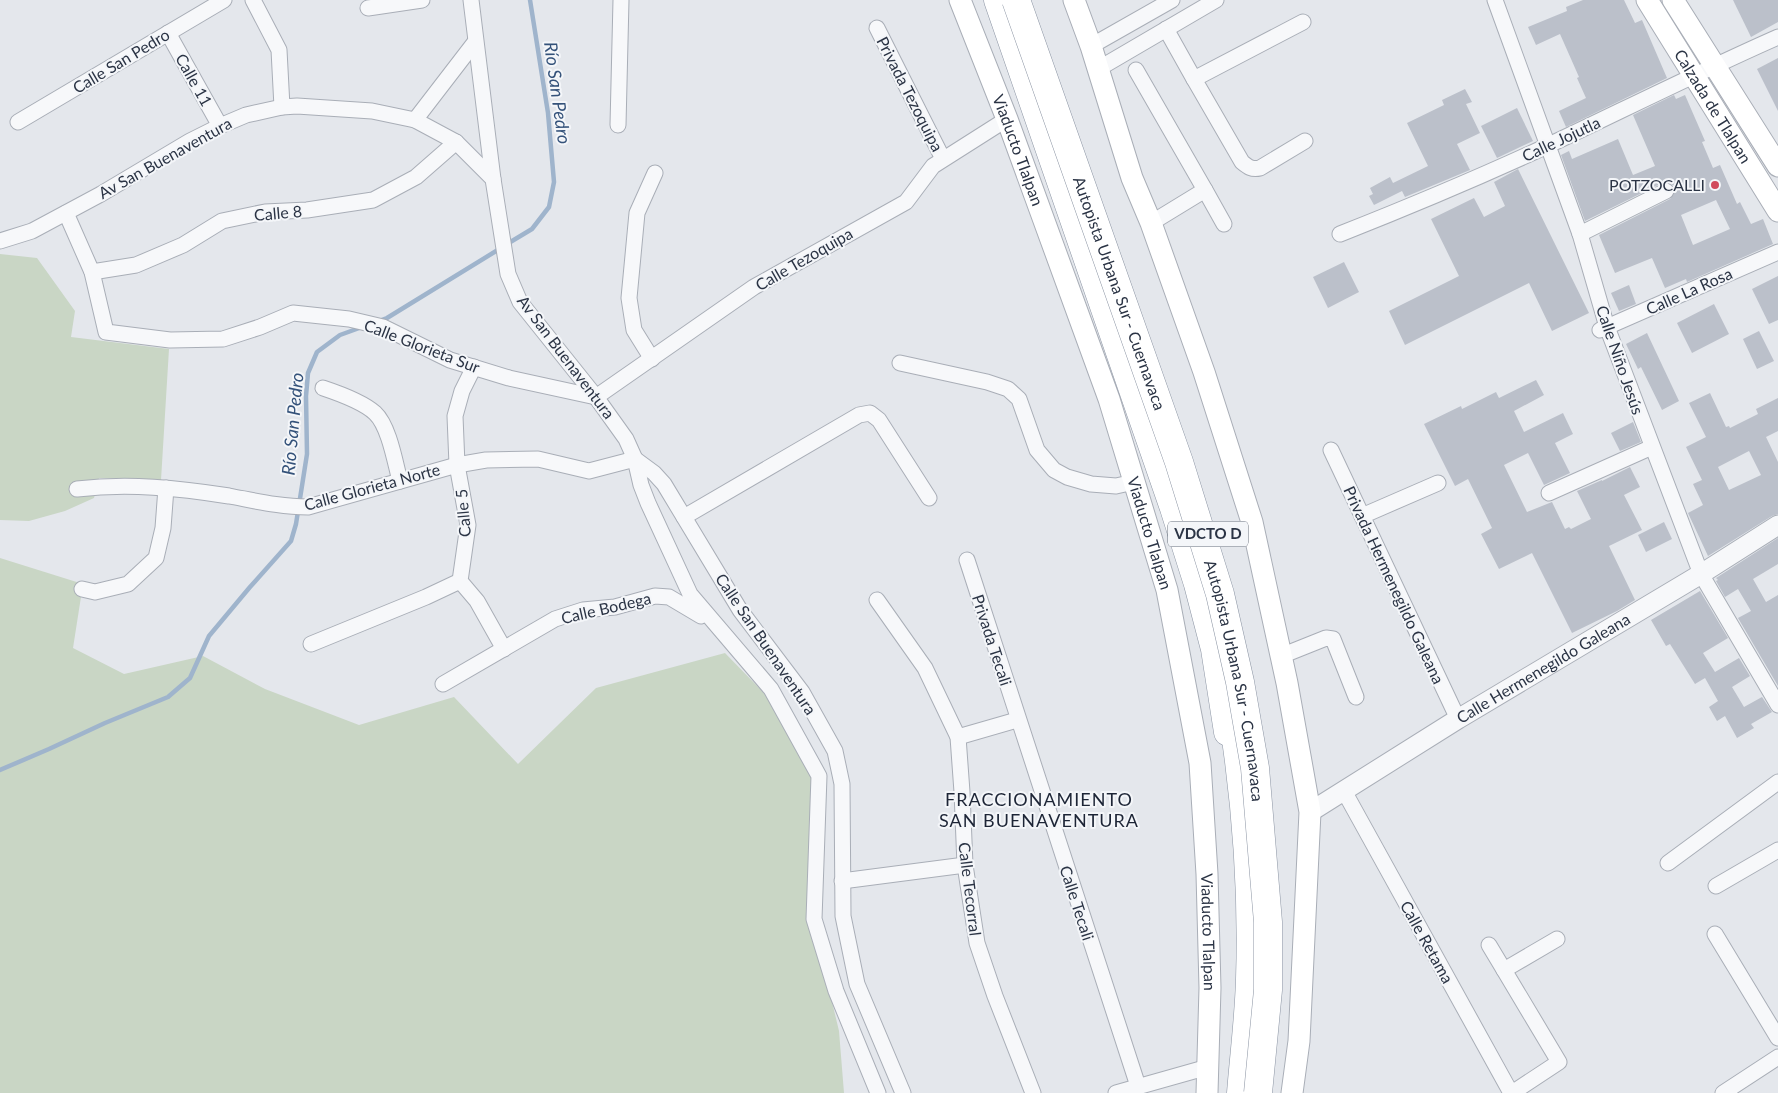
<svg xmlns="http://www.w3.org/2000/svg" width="1778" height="1093" viewBox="0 0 1778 1093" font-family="Lato,sans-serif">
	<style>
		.green { fill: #c9d6c5 }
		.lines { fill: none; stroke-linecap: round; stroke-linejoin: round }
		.stream { stroke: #9fb4cc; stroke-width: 4.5 }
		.building { fill: #bbc0ca; fill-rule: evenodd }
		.minor-casing { stroke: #a9aeb7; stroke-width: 17 }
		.tertiary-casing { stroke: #a9aeb7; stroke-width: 21 }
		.secondary-casing { stroke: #a9aeb7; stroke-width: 23 }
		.motorway-casing { stroke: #8b94a3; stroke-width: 29 }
		.minor { stroke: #f7f8fa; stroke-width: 15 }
		.tertiary { stroke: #f7f8fa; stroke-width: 19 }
		.secondary { stroke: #fff; stroke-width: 21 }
		.motorway { stroke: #fff; stroke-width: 28 }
		.motorway-bridge-casing { stroke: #8b94a3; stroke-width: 29; stroke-linecap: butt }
		.motorway-bridge { stroke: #fff; stroke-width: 28 }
		.poi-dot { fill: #d1495b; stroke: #f4f6f9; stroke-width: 2 }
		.labels { text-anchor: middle; stroke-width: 4; stroke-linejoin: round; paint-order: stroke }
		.shield { fill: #f4f6f9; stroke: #676e7b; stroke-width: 1 }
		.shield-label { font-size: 15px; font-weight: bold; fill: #2b3445 }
		.street-label { font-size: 16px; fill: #2b3445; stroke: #f4f6f9 }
		.poi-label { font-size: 16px; fill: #2b3445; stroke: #f4f6f9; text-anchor: end }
		.water-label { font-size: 18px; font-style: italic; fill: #34527a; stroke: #f4f6f9 }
		.neighbourhood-label { font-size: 18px; letter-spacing: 1px; fill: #1d2536; stroke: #f4f6f9 }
	</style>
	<rect width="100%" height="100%" fill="#e4e7ec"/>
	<g class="green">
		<polygon points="0,254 37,258 75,311 71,337 169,349 161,480 99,478 94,498 65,511 29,521 0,520"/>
		<polygon points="0,558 83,584 73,648 124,674 203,656 265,689 359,725 454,697 518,764 596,688 725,653 766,695 819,792 822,960 839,1031 844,1093 0,1093"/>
	</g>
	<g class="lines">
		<g class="stream">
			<polyline points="507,244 532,229 549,207 554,182 548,113 530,0"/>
			<polyline points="379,321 387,318 501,248"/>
			<polyline points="0,770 49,749 105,723 168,697 190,678 209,636 250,587 291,541 296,524 307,454 306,396 308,373 317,352 340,335 362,327"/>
		</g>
	</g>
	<g class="building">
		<polygon points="1583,0 1624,0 1635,23 1642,20 1667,78 1566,127 1559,111 1586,98 1577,78 1579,77 1560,34 1536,45 1528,27 1567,11 1566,7"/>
		<polygon points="1733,0 1778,0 1778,22 1751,37"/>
		<polygon points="1778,58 1778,111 1757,69"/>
		<polygon points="1465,89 1472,102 1466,104 1480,133 1457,144 1470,170 1405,197 1402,191 1374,205 1369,196 1373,194 1370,188 1390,177 1393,183 1428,166 1407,123 1444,105 1442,100"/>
		<path d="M 1674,95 L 1676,99 L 1685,95 L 1705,141 L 1702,142 L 1713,168 L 1720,165 L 1737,204 L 1740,202 L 1751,224 L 1763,219 L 1773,244 L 1687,282 L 1686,279 L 1665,288 L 1652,258 L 1615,273 L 1599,235 L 1670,199 L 1675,192 L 1674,186 L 1667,182 L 1662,183 L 1585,221 L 1561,155 L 1569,151 L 1572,159 L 1618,139 L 1633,175 L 1655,166 L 1633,115 ZM 1716,200 L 1730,229 L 1693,245 L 1681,215 Z"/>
		<polygon points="1517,108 1533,141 1497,158 1481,126"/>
		<polygon points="1518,169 1589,313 1552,331 1529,283 1405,345 1389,311 1459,276 1431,219 1474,198 1484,217 1505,206 1494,182"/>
		<polygon points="1344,262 1359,292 1328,308 1313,277"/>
		<polygon points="1778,276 1778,320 1769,324 1752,289"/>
		<polygon points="1629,285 1636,304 1619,311 1611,293"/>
		<polygon points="1714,304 1729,334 1692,353 1677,323"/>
		<polygon points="1759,331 1774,361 1757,369 1743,339"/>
		<polygon points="1647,333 1679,401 1662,410 1641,367 1638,369 1626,344"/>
		<polygon points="1536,380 1544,395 1514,411 1524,432 1563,413 1573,434 1555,443 1570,473 1544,485 1528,453 1504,465 1527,512 1552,502 1565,529 1569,527 1571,529 1591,519 1577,491 1602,480 1602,481 1630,467 1640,487 1624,495 1642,530 1609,546 1635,600 1617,611 1572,633 1532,553 1499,569 1481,534 1492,528 1468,479 1455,486 1424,424 1461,406 1462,409 1496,392 1499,398"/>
		<path d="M 1710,393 L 1726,427 L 1729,426 L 1730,428 L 1758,414 L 1756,409 L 1778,398 L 1778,431 L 1766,437 L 1778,462 L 1778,514 L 1772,516 L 1708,556 L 1688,513 L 1703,505 L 1693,484 L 1702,480 L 1686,447 L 1706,437 L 1689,403 ZM 1749,451 L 1761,475 L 1729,490 L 1718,467 Z"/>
		<polygon points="1633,422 1641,442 1620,451 1611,433"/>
		<polygon points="1664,522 1672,539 1646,552 1638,535"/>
		<polygon points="1778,538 1778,564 1753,579 1766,602 1778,595 1778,686 1738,618 1751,611 1738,589 1725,597 1716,581 1718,580 1716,578"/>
		<polygon points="1700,591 1728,638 1703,653 1715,672 1739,658 1750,676 1732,687 1744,707 1762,697 1772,712 1751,724 1754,728 1737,738 1725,716 1717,721 1709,707 1718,701 1705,678 1695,684 1670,644 1666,646 1651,620"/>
	</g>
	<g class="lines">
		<g class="minor-casing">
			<g id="minor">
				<polyline points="253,0 279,50 282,107"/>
				<polyline points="471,0 493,179"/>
				<polyline points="1495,0 1580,234 1607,327 1701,574 1778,705"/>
				<polyline points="368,8 422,0"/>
				<path d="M 1303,22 L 1194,79 L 1242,162 C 1248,167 1252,170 1260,168 L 1305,141"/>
				<polyline points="877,28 943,159"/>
				<polyline points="1166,29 1194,79"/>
				<polyline points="168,33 220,126"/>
				<polyline points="1091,46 1172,0"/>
				<polyline points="1098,69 1216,0"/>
				<polyline points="1136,70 1205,190 1151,223"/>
				<polyline points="415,120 475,42"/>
				<polyline points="18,122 224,0"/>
				<polyline points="618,125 621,0"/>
				<polyline points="1205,190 1224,224"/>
				<polyline points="66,213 92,272 106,332 170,340 223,339 260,327 293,313 349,319 383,327 450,360 509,378 596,397 754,287 906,202 933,166 1007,119"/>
				<path d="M 1340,234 C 1411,206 1480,177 1549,145 C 1625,109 1701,71 1778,37"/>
				<polyline points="1580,234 1666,191"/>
				<polyline points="0,241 32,231 101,194 190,141 220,126 246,115 282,107 297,106 372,111 415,120 456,142 493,179 508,274 520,302 596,397 626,439 635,459 641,485 648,503 690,594 771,689 819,776 814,919 836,991 878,1093"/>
				<polyline points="92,272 136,265 183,245 222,221 265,212 307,210 373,200 416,177 456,142"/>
				<polyline points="1600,330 1778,252"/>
				<polyline points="652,359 634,330 629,298 637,213 655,173"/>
				<polyline points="900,363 987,382 1008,389 1019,399 1037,450 1054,470 1067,477 1091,484 1116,486 1134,482"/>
				<polyline points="474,367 462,391 455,416 457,465 468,525 460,581 477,601 504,649"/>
				<path d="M 323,388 C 338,393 363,402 375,413 C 389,426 395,462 400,481"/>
				<polyline points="1331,450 1458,719"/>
				<polyline points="635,459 654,473 664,484 740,610 802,692 835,751 842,784 843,916 857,984 903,1093"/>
				<path d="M 77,489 C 129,483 178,488 229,496 C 256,501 281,507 308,507 L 457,465 L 486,460 L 538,459 L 589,471 L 635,459"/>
				<polyline points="1549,493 1652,447"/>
				<polyline points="1362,516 1438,483"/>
				<polyline points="684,517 859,415 870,413 879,420 929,498"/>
				<polyline points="967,560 1138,1086"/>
				<polyline points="82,589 95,592 128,584 156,558 163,528 166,488"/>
				<polyline points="877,600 925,668 958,737 962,792 965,865 977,943 995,996 1033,1093"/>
				<polyline points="311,644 426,597 460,581"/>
				<polyline points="1281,656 1326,638 1333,639 1356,697"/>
				<polyline points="443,684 555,619 583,610 615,607 655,596 669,597 701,616"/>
				<polyline points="958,737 1017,720"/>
				<polyline points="1344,791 1511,1093"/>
				<polyline points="1668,863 1778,782"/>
				<polyline points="842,881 965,865"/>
				<polyline points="1716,886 1778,850"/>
				<polyline points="1715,934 1778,1038"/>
				<polyline points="1489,945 1504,970"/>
				<polyline points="1116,1093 1208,1067"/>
				<polyline points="1512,1093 1559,1062 1504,970 1557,939"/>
				<polyline points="1723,1093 1778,1057"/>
			</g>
		</g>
		<g class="tertiary-casing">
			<g id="tertiary">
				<path id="s1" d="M 1310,812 L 1458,719 L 1701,574 L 1778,525"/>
			</g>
		</g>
		<g class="secondary-casing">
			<g id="secondary">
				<path id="s2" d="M 960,0 L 1007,119 L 1109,399 L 1167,590 L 1200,763 L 1207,874 L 1210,988 L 1207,1093"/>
				<polyline points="1074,0 1091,46 1132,178 1151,223 1204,372 1252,522 1287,683 1310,812 1299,1041 1292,1093"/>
				<path id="s3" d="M 1647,0 L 1778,211"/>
				<polyline points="1673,0 1778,166"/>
			</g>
		</g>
		<g class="motorway-casing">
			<g id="motorway">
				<polyline points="998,0 1174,508 1198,584 1215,649 1228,732"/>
				<path d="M 1232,712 C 1246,801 1253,889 1250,979 C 1249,1017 1244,1055 1241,1093"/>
			</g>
		</g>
		<use href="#minor" class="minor"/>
		<use href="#tertiary" class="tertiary"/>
		<use href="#secondary" class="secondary"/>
		<use href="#motorway" class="motorway"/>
		<g class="motorway-bridge-casing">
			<g id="motorway-bridge">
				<path id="s4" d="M 1016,0 L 1179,462 L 1220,594 L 1240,682 L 1255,768 L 1268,922 L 1268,990 L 1258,1093"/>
			</g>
		</g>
		<use href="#motorway-bridge" class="motorway-bridge"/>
	</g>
	<circle class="poi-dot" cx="1715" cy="185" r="5"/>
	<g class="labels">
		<rect class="shield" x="1168" y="521.5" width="80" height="25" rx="4"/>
		<g class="shield-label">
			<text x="1208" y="539">VDCTO D</text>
		</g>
		<g class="street-label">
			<text transform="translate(121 61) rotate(-31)" y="6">Calle San Pedro</text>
			<text transform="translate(194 80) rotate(61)" y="6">Calle 11</text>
			<text transform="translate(910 94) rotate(63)" y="6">Privada Tezoquipa</text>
			<text dy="6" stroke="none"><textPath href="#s3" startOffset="125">Calzada de Tlalpan</textPath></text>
			<text transform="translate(1561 139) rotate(-25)" y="6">Calle Jojutla</text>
			<text dy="6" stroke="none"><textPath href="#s2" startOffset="161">Viaducto Tlalpan</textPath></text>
			<text transform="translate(165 158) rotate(-29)" y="6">Av San Buenaventura</text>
			<text transform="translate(278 213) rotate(-5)" y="6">Calle 8</text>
			<text transform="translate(804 259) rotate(-30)" y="6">Calle Tezoquipa</text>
			<text transform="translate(1689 291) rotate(-24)" y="6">Calle La Rosa</text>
			<text dy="6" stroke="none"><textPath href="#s4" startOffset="311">Autopista Urbana Sur - Cuernavaca</textPath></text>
			<text transform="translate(422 346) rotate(21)" y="6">Calle Glorieta Sur</text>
			<text transform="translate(566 357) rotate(53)" y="6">Av San Buenaventura</text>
			<text transform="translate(1620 360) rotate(71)" y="6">Calle Niño Jesús</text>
			<text transform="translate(372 487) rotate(-15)" y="6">Calle Glorieta Norte</text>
			<text transform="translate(463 513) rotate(-95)" y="6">Calle 5</text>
			<text dy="6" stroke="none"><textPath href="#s2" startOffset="566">Viaducto Tlalpan</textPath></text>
			<text transform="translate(1394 585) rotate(65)" y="6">Privada Hermenegildo Galeana</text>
			<text transform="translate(606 608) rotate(-13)" y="6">Calle Bodega</text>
			<text transform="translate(992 640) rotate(72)" y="6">Privada Tecali</text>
			<text transform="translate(766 644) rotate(56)" y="6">Calle San Buenaventura</text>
			<text dy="6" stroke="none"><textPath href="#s1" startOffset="274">Calle Hermenegildo Galeana</textPath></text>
			<text dy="6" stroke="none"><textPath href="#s4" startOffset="716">Autopista Urbana Sur - Cuernavaca</textPath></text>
			<text transform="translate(970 889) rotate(83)" y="6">Calle Tecorral</text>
			<text transform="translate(1077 903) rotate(72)" y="6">Calle Tecali</text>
			<text dy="6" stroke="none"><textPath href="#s2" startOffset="971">Viaducto Tlalpan</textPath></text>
			<text transform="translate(1427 942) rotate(61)" y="6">Calle Retama</text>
		</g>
		<g class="poi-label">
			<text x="1705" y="191">POTZOCALLI</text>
		</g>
		<g class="water-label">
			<text transform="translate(557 93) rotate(82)" y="6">Río San Pedro</text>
			<text transform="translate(293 424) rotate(-85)" y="6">Río San Pedro</text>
		</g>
		<g class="neighbourhood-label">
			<text x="1039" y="806">FRACCIONAMIENTO<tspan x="1039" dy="21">SAN BUENAVENTURA</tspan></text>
		</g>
	</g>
</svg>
